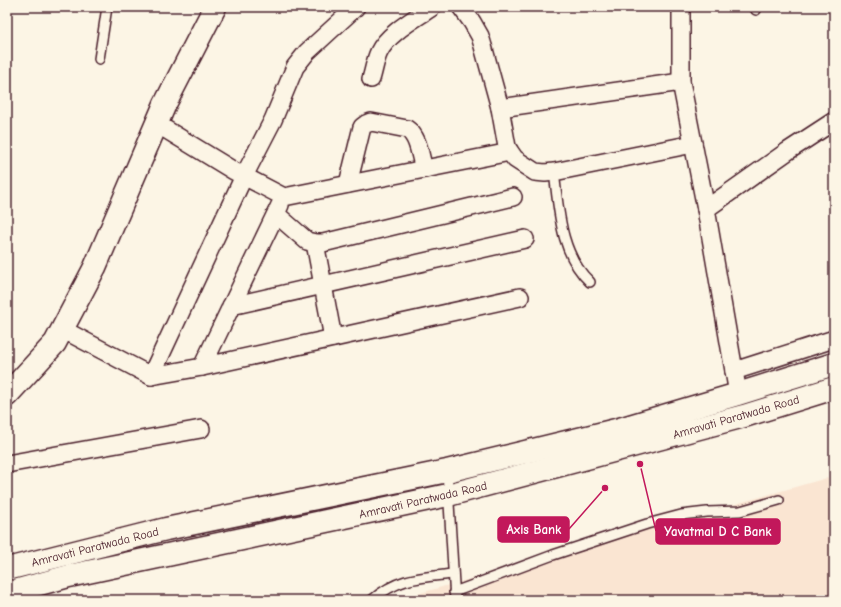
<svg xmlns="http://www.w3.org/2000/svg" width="841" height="607" viewBox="0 0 841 607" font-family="'Comic Neue',sans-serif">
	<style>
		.built { fill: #fae5d2 }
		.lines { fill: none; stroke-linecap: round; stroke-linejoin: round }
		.service-casing { stroke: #4a1f2b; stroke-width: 12 }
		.minor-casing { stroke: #4a1f2b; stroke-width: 20 }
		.secondary-casing { stroke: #4a1f2b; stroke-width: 25 }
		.primary-casing { stroke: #4a1f2b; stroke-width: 25 }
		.service { stroke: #fcf5e5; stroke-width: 9 }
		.minor { stroke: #fcf5e5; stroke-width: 17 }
		.secondary { stroke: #fcf5e5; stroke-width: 22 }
		.primary { stroke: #fcf5e5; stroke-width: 22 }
		.labels { text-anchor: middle; stroke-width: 4; stroke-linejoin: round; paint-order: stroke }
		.street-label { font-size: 12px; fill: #4a1f2b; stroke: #fcf5e5 }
		.leader { fill: none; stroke: #c2185b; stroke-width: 1.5 }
		.callout-dot { fill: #c2185b; stroke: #fcf5e5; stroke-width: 1.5 }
		.callout { fill: #c2185b; stroke: #c2185b; stroke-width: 1.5 }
		.callout-label { font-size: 13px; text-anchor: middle; font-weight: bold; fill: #fff }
	</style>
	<rect width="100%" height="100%" fill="#fcf5e5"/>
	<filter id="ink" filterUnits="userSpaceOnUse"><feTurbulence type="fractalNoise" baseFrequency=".025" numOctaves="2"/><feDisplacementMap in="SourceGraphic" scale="8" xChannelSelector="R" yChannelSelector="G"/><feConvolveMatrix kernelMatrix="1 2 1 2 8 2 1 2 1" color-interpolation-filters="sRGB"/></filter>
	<g filter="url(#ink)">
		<polygon class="built" points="834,476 834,600 396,600"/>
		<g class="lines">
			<g class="service-casing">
				<g id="service">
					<polyline points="755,7 756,10"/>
					<polyline points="99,59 107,7"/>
					<path d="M 554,172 C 559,210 560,254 590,282"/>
					<polyline points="447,471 455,600"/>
					<polyline points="454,592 553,555 647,524 681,515 707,512 740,511 779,500"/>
					<path d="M 372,600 C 399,577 419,578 453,574"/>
				</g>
			</g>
			<g class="minor-casing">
				<g id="minor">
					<polyline points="461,7 472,22 480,36 483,46 500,108 507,147 510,152 515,159 535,172 545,173 554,172 693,144"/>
					<polyline points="681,7 681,82 706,209 738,394"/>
					<path d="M 371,79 C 374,70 375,60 379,52 C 388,33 415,19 432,7"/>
					<polyline points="500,108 681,82"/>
					<polyline points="157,124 234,171 284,197 510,152"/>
					<path d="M 348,184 L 362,127 L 366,124 L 371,122 L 407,129 C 419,137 420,157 424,169"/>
					<polyline points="706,209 788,151 834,121"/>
					<polyline points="276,214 307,241 315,243 323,243 513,197"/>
					<polyline points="315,243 333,338"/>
					<polyline points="231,306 525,239"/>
					<polyline points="62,329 151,376 202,367 520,297"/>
					<polyline points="202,367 280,205"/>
					<polyline points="734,371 834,339"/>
					<polyline points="151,376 244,176 273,120 295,67 307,52 356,7"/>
					<polyline points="7,464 201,429"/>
				</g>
			</g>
			<g class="secondary-casing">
				<polyline id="secondary" points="7,395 55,343 95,267 165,104 215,7"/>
			</g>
			<g class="primary-casing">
				<g id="primary">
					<polyline points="7,569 166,529 447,471 616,430 738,394 834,364"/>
					<polyline points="7,593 69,576 448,495 744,416 834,388"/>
				</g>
			</g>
			<use href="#service" class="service"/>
			<use href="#minor" class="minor"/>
			<use href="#secondary" class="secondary"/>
			<use href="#primary" class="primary"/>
		</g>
	</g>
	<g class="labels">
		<g class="street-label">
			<text transform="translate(736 417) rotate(-16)" y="4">Amravati Paratwada Road</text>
			<text transform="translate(423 500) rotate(-13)" y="4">Amravati Paratwada Road</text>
			<text transform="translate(95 547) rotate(-14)" y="4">Amravati Paratwada Road</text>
		</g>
	</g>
	<path class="leader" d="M605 488L569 529M640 464L656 531"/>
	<g class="callout-dot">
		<circle cx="605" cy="488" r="4"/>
		<circle cx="640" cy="464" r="4"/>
	</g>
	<g class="callout">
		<rect x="498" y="517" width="71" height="25" rx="4"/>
		<rect x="656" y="519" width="124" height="25" rx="4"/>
	</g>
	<g class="callout-label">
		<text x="534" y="534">Axis Bank</text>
		<text x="718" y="536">Yavatmal D C Bank</text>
	</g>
	<rect width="841" height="607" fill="none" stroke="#fcf5e5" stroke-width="24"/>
	<rect x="12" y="12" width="817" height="583" fill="none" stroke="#4a1f2b" stroke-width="1.5" filter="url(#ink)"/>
</svg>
